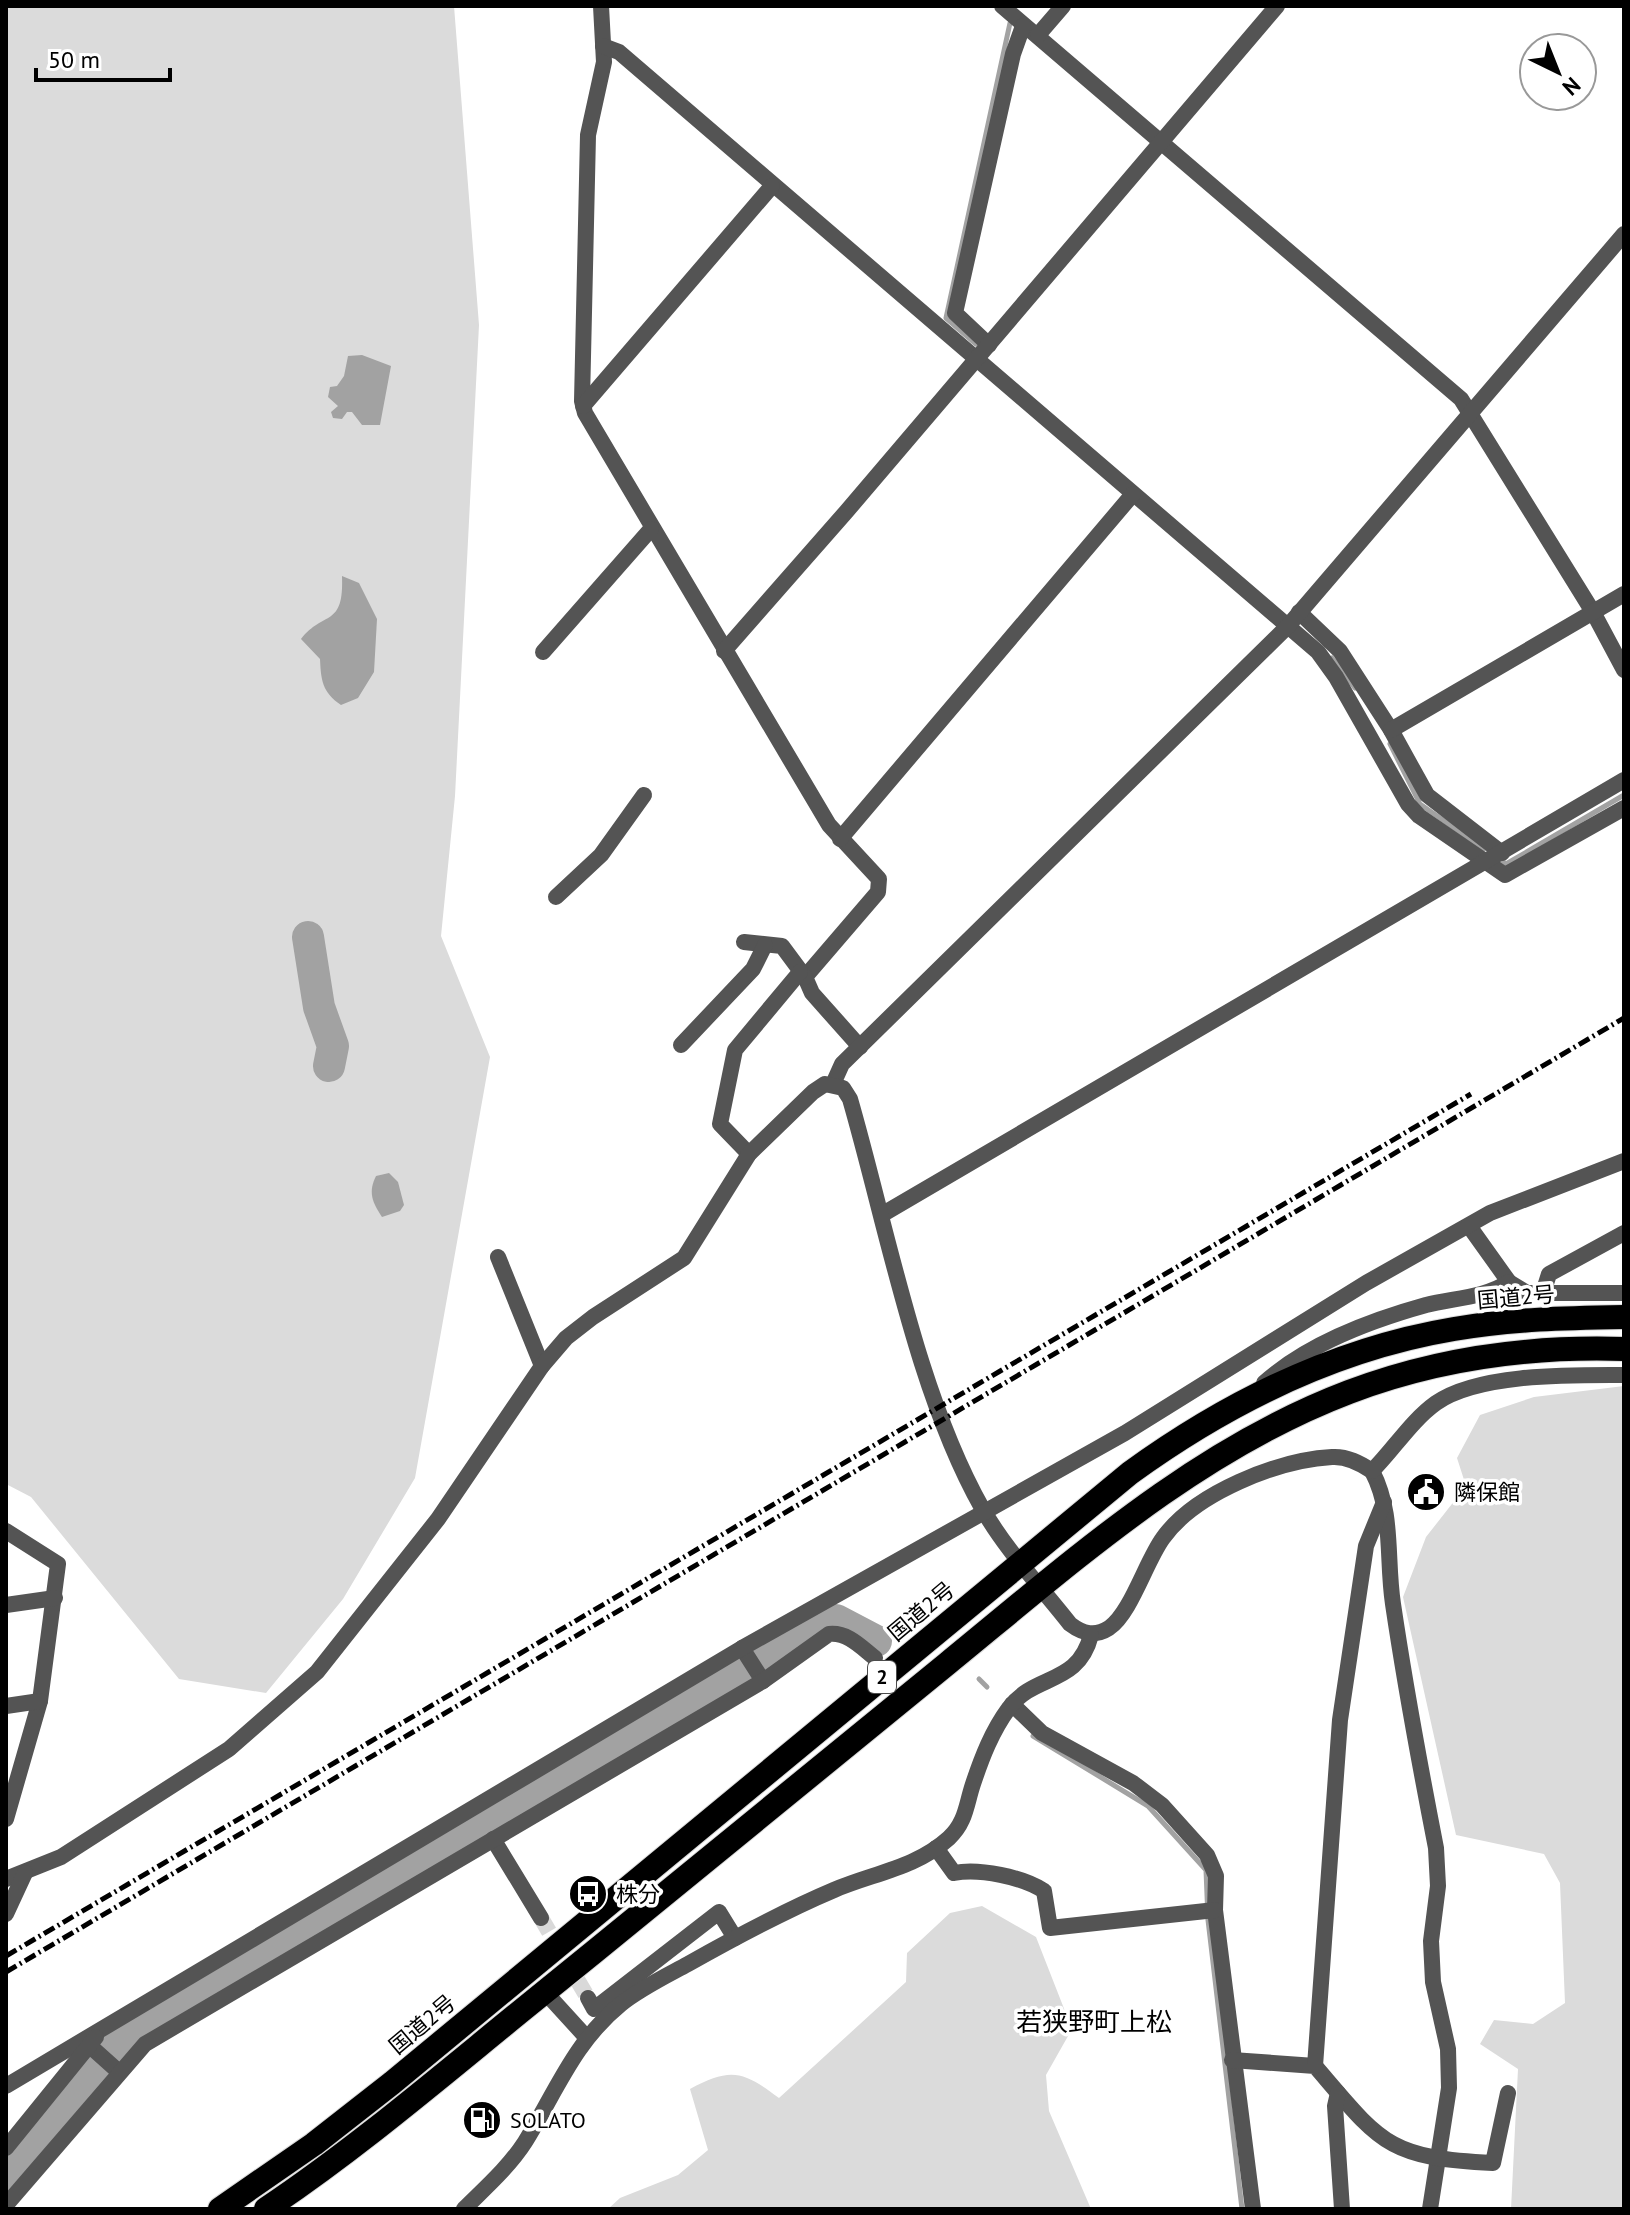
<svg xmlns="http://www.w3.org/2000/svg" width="1630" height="2215" viewBox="0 0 1630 2215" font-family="'PT Sans','Noto Sans JP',sans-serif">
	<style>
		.green { fill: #dbdbdb }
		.water { fill: #a2a2a2 }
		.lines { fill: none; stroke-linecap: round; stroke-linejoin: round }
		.stream { stroke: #a2a2a2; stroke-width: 5 }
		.river { stroke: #a2a2a2; stroke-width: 32 }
		.street-tunnel { stroke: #d9d9d9; stroke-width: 16; stroke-dasharray: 16 8; stroke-linecap: butt }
		.highway-casing { stroke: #dbdbdb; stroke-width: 26 }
		.street { stroke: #545454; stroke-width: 16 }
		.highway { stroke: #000; stroke-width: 24 }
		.rail { stroke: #000; stroke-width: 5; stroke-dasharray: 12 4 2 4; stroke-linecap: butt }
		.labels { text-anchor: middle; stroke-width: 7; stroke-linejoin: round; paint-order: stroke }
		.shield { fill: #fff; stroke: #4c4c4c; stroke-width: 2 }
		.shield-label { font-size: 20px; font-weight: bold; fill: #000 }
		.street-label { font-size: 22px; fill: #000; stroke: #fff }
		.poi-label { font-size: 22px; fill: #000; stroke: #fff; text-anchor: start }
		.quarter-label { font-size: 26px; fill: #000; stroke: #fff }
	</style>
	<rect width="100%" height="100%" fill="#fff"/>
	<g class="green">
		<polygon points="6,6 454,6 479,325 455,796 441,936 490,1057 415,1478 343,1599 266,1693 179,1679 31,1497 6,1484"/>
		<polygon points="1624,1386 1624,2209 1511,2209 1518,2069 1480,2044 1494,2020 1533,2024 1565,2003 1560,1883 1544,1854 1456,1835 1403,1597 1426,1537 1466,1486 1457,1458 1480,1415 1534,1397"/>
		<path d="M 982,1906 L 1036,1937 L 1072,2029 L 1046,2075 L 1049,2111 L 1091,2209 L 608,2209 L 620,2198 L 678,2175 L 708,2150 L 690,2089 C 731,2067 743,2071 779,2098 L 906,1982 L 907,1953 L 950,1913 Z"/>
	</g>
	<g class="water">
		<polygon points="362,355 391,366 380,425 362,425 352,412 347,412 342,419 333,418 331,412 338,406 328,397 330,387 337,386 344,376 348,356"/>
		<path d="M 342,576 L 359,583 L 377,619 L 374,672 L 358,698 L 341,705 C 322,692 321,680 320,659 L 301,639 C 324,610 344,628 342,576 Z"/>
		<path d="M 389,1173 L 398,1182 L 404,1205 L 400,1211 L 382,1217 C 372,1202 368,1192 376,1176 Z"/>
	</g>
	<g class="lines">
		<g class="stream">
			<polyline points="976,344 946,318 1010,23"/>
			<polyline points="1332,658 1355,688"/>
			<polyline points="1390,744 1420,804 1484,849"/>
			<polyline points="1502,861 1506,864 1624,795"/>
			<polyline points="979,1679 987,1687"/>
			<polyline points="1033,1736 1148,1806 1206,1870 1208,1920 1242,2209"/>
		</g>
		<g class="river">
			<polyline points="308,937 319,1007 333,1046 329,1066"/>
			<polyline points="6,2176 115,2045 806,1636 836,1620 876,1641"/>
		</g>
		<polyline class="street-tunnel" points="541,1918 588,1998"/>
		<g class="highway-casing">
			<g id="highway">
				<path d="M 220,2209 L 314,2144 L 392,2083 L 1130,1473 C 1228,1402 1334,1349 1454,1329 C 1511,1319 1567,1318 1624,1317"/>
				<path d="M 266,2209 C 357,2148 441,2076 526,2007 C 667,1893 807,1778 948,1663 C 1073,1561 1196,1450 1349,1392 C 1436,1359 1531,1346 1624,1349"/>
			</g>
		</g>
		<g class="street">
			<polyline points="601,6 604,62 588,135 582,401 585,413 829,825 879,879 878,892 805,977 812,993 860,1047"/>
			<polyline points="1002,6 1461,399 1593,612 1624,670"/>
			<polyline points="1038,35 1063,6"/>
			<polyline points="603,46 619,52 1318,652 1336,677 1408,804 1419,816 1505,875 1624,808"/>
			<polyline points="989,345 955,313 1013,54 1023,26"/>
			<polyline points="583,406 772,186"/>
			<polyline points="1299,612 1340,651 1391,730 1427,795 1502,853"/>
			<polyline points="724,651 846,512 1277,6"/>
			<polyline points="543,652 651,529"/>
			<polyline points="1391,730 1624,594"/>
			<polyline points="840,839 1133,494"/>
			<polyline points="556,897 601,855 644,795"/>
			<polyline points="744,942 782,946 805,977"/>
			<polyline points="681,1045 753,969 765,945"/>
			<polyline points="833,1084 842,1064 1288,626 1624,234"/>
			<polyline points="749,1154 720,1124 735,1050 800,972"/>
			<polyline points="883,1214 1624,780"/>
			<polyline points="1469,1226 1509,1282"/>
			<polyline points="498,1257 542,1366"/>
			<polyline points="1543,1293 1549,1274 1624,1233"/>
			<path d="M 1264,1383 C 1306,1345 1372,1320 1426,1305 C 1454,1298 1484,1298 1509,1282 L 1527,1293 L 1624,1293"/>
			<path d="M 1372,1471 C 1394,1513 1386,1558 1393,1604 C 1405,1685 1420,1766 1436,1848 L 1438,1886 L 1431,1941 L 1433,1982 L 1448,2049 L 1449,2088 L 1430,2209"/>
			<polyline points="6,1531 58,1564 40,1701 6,1819"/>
			<polyline points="6,1605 55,1598"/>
			<polyline points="742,1648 763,1681"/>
			<polyline points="1012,1704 1042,1733 1133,1783 1162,1805 1207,1855 1216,1876 1215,1910 1253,2209"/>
			<polyline points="6,1706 40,1701"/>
			<polyline points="493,1839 541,1918"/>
			<path d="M 936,1848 L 954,1873 C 979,1868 1023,1877 1044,1891 L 1050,1928 L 1215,1910"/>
			<path d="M 6,1879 L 61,1857 L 229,1749 L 317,1672 L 438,1519 L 542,1366 L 566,1338 L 593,1317 L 684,1258 L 749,1154 L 813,1092 L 825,1084 L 843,1088 L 850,1099 C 887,1227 917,1393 982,1508 C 1005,1549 1041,1587 1070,1624 C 1083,1634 1095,1637 1109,1628 C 1131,1613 1146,1561 1163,1538 C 1195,1493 1278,1460 1332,1457 C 1347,1456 1360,1463 1372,1471 C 1394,1449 1411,1421 1436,1403 C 1479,1373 1572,1375 1624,1375"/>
			<polyline points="6,1914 25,1873"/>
			<polyline points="545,1992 586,2037"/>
			<polyline points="588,1998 594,2009 719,1912 735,1938"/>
			<polyline points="90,2046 119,2072"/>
			<path d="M 1232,2060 L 1315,2066 C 1381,2143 1387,2158 1493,2163 L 1508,2093"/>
			<polyline points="1315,2066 1340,1720 1366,1546 1384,1502"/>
			<polyline points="6,2086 742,1648 1125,1433 1366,1283 1490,1213 1624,1161"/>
			<polyline points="1338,2093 1335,2106 1342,2209"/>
			<polyline points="6,2148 96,2037"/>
			<path d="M 6,2205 L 145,2044 L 763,1681 L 829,1634 C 848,1632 861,1647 875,1658"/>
			<path d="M 464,2209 C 485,2188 509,2167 525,2142 C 556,2092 574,2042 621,2004 C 641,1988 666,1976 688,1964 C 736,1937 784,1911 834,1890 C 874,1873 916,1868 949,1838 C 966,1822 966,1805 973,1784 C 982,1757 992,1731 1009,1708 C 1035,1673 1078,1686 1091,1635"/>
		</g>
		<use href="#highway" class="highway"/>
		<g class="rail">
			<polyline points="6,1956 1471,1094"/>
			<polyline points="6,1972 1624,1018"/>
		</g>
	</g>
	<defs>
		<g id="civic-disc" transform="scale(2)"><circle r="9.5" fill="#000" stroke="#fff"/><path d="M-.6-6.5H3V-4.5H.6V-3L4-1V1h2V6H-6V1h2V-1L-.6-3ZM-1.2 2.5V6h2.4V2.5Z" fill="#fff"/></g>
		<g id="bus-disc" transform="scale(2)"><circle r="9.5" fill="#000" stroke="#fff"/><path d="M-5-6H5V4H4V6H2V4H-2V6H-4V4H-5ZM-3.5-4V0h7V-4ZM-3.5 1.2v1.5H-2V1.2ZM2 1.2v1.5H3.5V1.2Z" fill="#fff"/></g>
		<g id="fuel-disc" transform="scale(2)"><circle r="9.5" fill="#000" stroke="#fff"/><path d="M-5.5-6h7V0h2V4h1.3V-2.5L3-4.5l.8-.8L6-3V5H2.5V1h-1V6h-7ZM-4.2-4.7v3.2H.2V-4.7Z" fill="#fff"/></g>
	</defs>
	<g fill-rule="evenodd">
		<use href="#civic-disc" x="1426" y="1492"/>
		<use href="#bus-disc" x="588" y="1894"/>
		<use href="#fuel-disc" x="482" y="2120"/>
	</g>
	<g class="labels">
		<rect class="shield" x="868" y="1661" width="28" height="32" rx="6"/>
		<g class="shield-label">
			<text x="882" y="1684">2</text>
		</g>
		<g class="street-label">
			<text transform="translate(1516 1297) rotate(-5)" y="8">国道2号</text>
			<text transform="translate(921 1611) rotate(-40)" y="8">国道2号</text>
			<text transform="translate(422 2024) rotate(-40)" y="8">国道2号</text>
		</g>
		<g class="poi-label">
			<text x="1454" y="1500">隣保館</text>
			<text x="616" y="1902">株分</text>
			<text x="510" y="2128">SOLATO</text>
		</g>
		<g class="quarter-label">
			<text x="1094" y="2031">若狭野町上松</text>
		</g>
	</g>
	<rect width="1630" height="2215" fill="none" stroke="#000000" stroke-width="16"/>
	<g transform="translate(1558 72) rotate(137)"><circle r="38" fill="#ffffff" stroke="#999999" stroke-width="2"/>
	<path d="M0-6L14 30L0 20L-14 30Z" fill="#000000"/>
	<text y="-12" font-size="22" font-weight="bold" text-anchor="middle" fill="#000000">N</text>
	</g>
	<path d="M36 68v12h134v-12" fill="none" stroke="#000000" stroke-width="4"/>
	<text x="48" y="68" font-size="24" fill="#000000" stroke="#ffffff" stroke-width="6" paint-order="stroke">50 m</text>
</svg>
